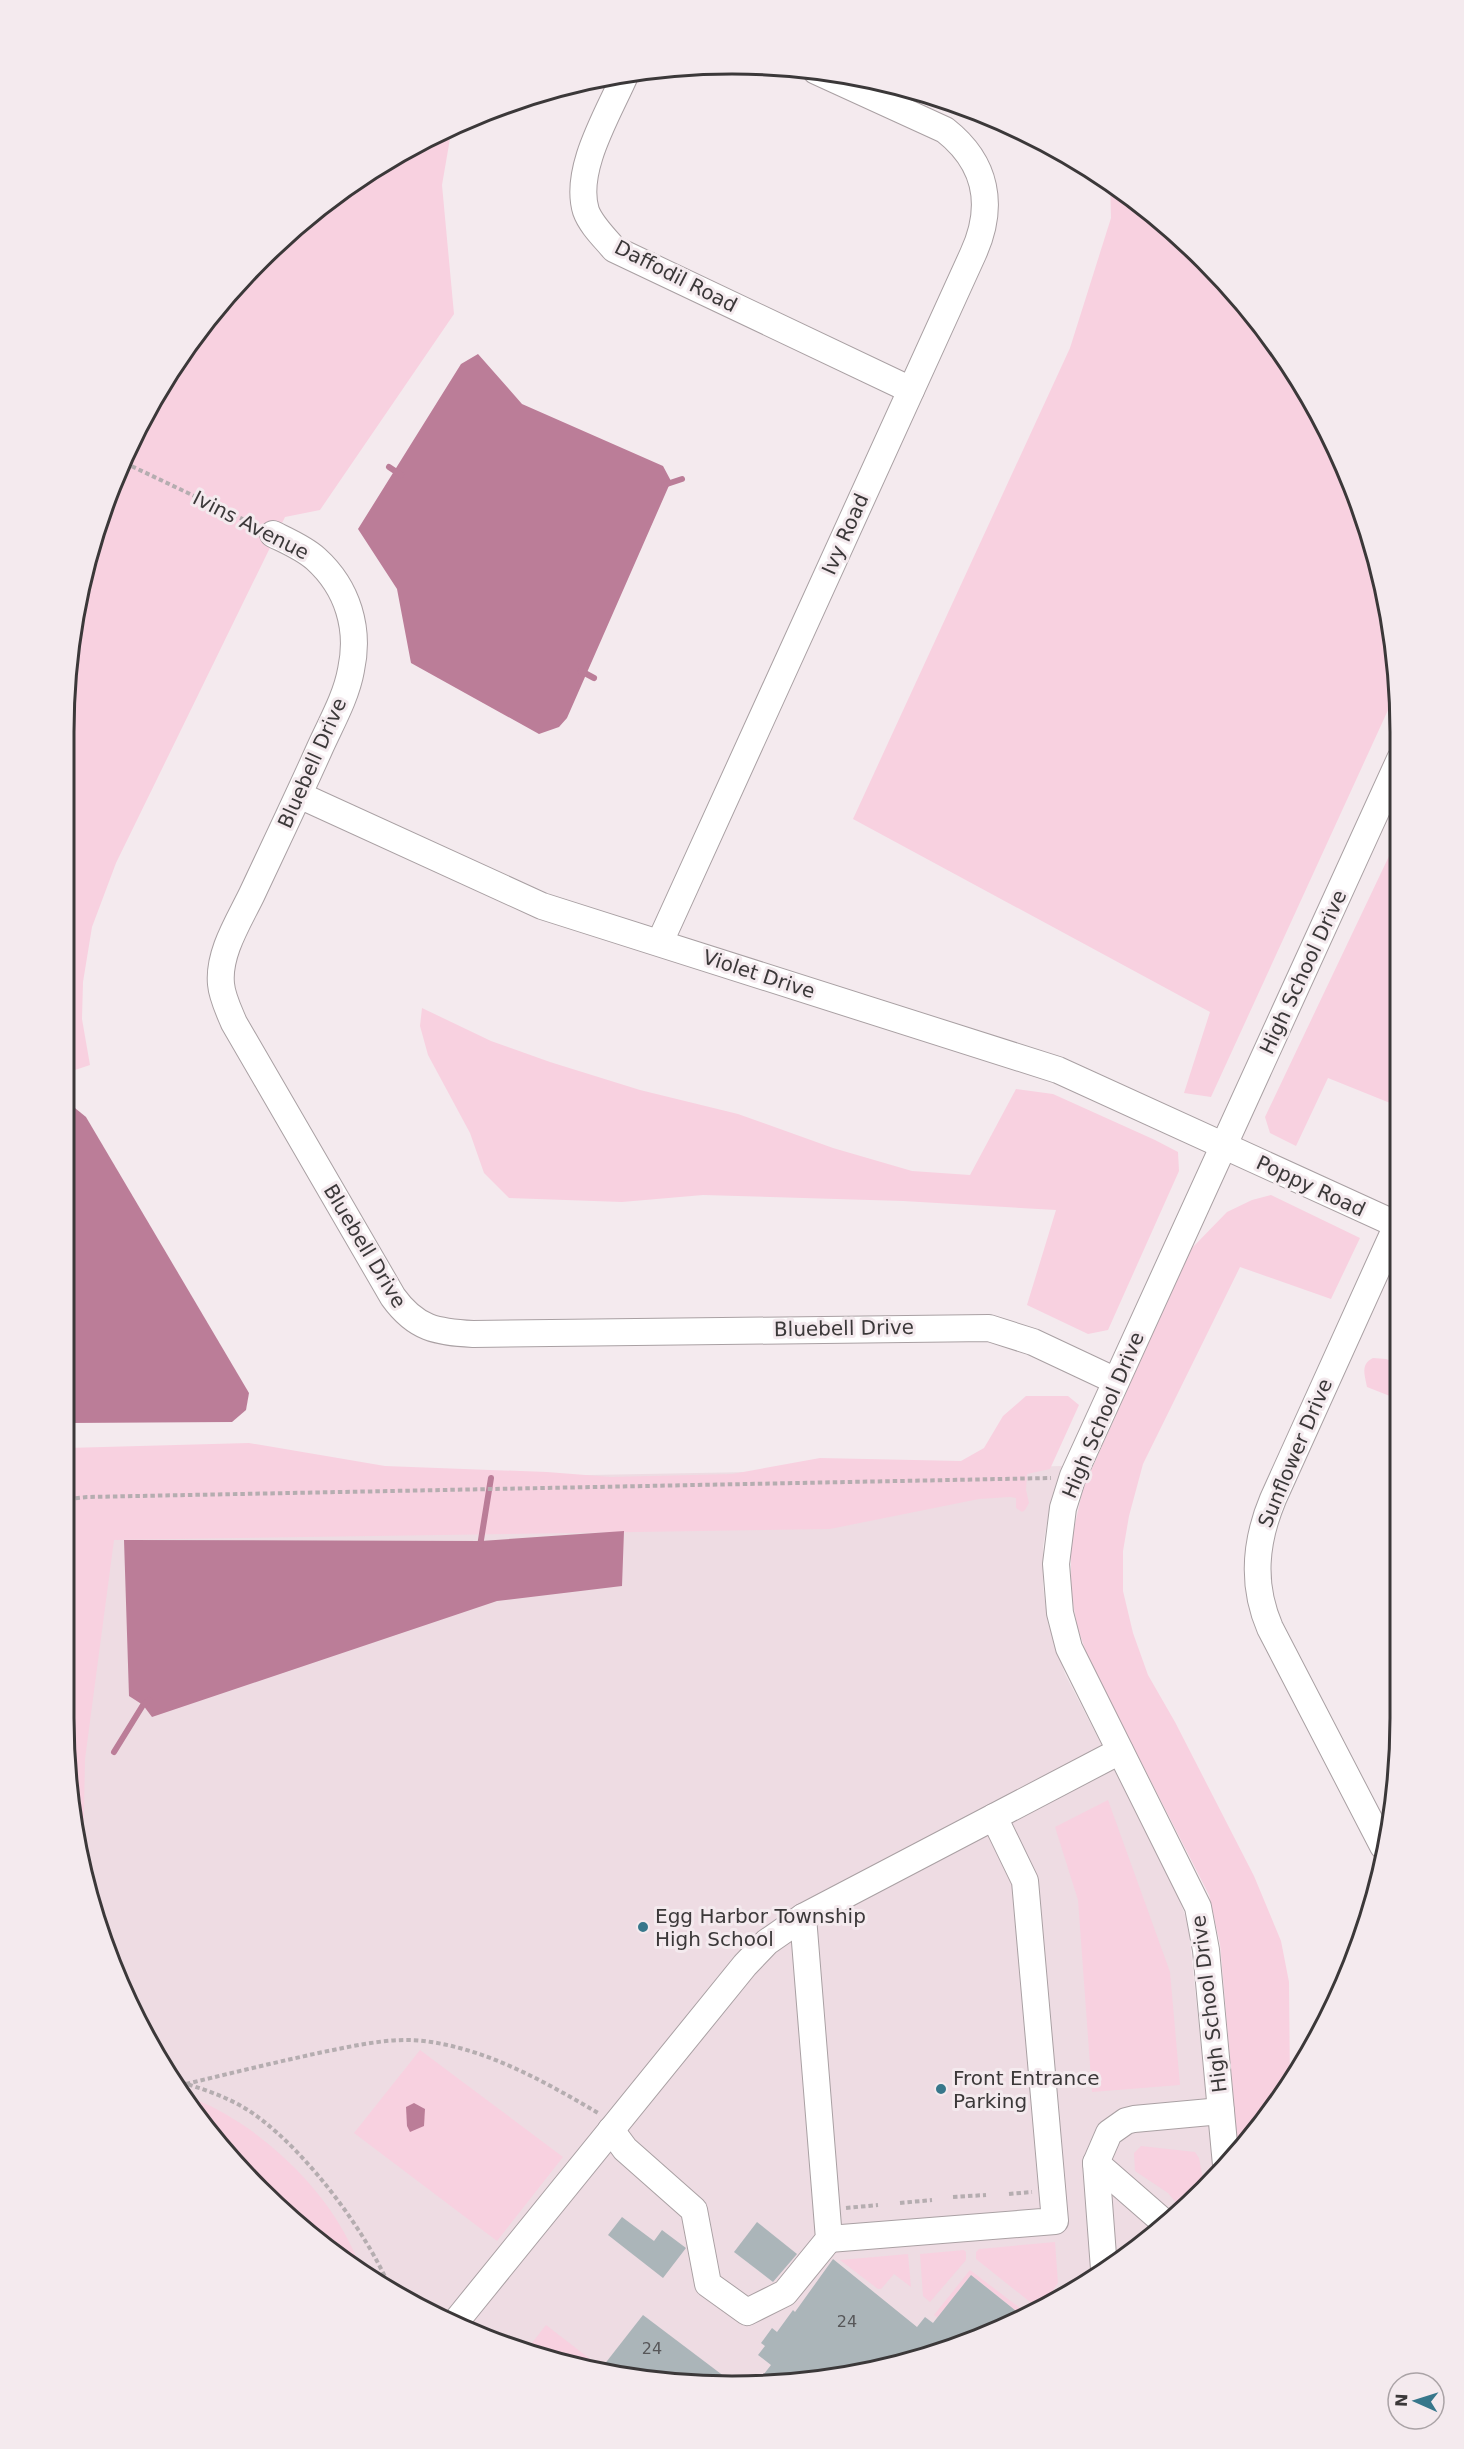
<svg xmlns="http://www.w3.org/2000/svg" width="1464" height="2449" viewBox="0 0 1464 2449" font-family="'DejaVu Sans',sans-serif">
	<style>
		.built { fill: #eedce3 }
		.green { fill: #f8d1e0 }
		.water { fill: #bb7d98 }
		.lines { fill: none; stroke-linecap: round; stroke-linejoin: round }
		.stream { stroke: #bb7d98; stroke-width: 6 }
		.building { fill: #abb5b9 }
		.minor-casing { stroke: #a9a0a3; stroke-width: 28 }
		.path { stroke: #b5adb0; stroke-width: 4; stroke-dasharray: 4.5 3; stroke-linecap: butt }
		.minor { stroke: #fff; stroke-width: 26 }
		.poi-dot { fill: #37778b; stroke: #f4eaee; stroke-width: 2 }
		.labels { text-anchor: middle; stroke-width: 6; stroke-linejoin: round; paint-order: stroke }
		.number-label { font-size: 16px; fill: #575759 }
		.street-label { font-size: 20px; fill: #3b3839; stroke: #f4eaee }
		.poi-label { font-size: 20px; fill: #3b3839; stroke: #f4eaee; text-anchor: start }
		.rim { fill: none; stroke: #3b3839; stroke-width: 3 }
	</style>
	<rect width="100%" height="100%" fill="#f4eaee"/>
	<polygon class="built" points="1063,1466 1050,1505 1043,1546 1043,1587 1048,1623 1065,1674 1173,1883 1188,1923 1215,2178 1205,2190 1139,2248 1028,2317 947,2351 820,2380 732,2386 644,2380 517,2351 436,2317 325,2248 201,2124 132,2013 98,1932 69,1805 68,1485"/>
	<g class="green">
		<polygon points="452,127 442,185 454,314 320,510 285,517 116,863 92,927 83,982 82,1019 90,1065 66,1073 64,688 99,517 176,360 259,259 361,176"/>
		<polygon points="1110,181 1235,291 1312,398 1378,559 1399,686 1211,1097 1184,1093 1210,1012 853,819 1070,348 1111,218"/>
		<polygon points="1400,833 1400,1107 1328,1078 1296,1146 1270,1133 1265,1117"/>
		<polygon points="422,1008 491,1041 550,1062 640,1090 738,1114 833,1148 912,1171 970,1175 1016,1089 1053,1094 1155,1140 1178,1152 1179,1171 1108,1330 1088,1334 1027,1305 1056,1210 903,1201 703,1195 622,1202 509,1198 484,1173 470,1133 428,1055 420,1026"/>
		<polygon points="1271,1195 1360,1238 1331,1299 1240,1267 1143,1464 1129,1516 1123,1551 1123,1591 1133,1633 1148,1675 1175,1722 1254,1876 1281,1941 1289,1982 1290,2084 1238,2149 1220,1944 1209,1895 1088,1658 1077,1626 1071,1592 1071,1542 1083,1488 1191,1249 1227,1212 1252,1200"/>
		<path d="M 1373,1358 L 1386,1359 L 1400,1364 L 1400,1400 L 1367,1387 C 1365,1375 1360,1364 1373,1358 Z"/>
		<polygon points="1026,1396 1068,1396 1079,1405 1050,1469 1027,1474 1026,1490 1029,1503 1025,1510 1022,1512 1016,1508 1016,1498 1010,1497 979,1499 830,1529 114,1540 85,1759 83,1866 69,1805 67,1448 249,1443 385,1466 547,1472 611,1477 732,1474 820,1458 961,1461 984,1448 1003,1416"/>
		<polygon points="1108,1800 1170,1972 1180,2085 1092,2092 1078,1900 1055,1827"/>
		<polygon points="420,2050 563,2157 497,2241 354,2133"/>
		<path d="M 184,2096 C 209,2103 228,2115 249,2129 C 300,2166 340,2212 362,2271 L 325,2248 L 201,2124 Z"/>
		<polygon points="1141,2146 1195,2152 1199,2158 1205,2190 1182,2210 1168,2193 1135,2171 1134,2153"/>
		<polygon points="1055,2242 1058,2283 1042,2305 1038,2303 1035,2306 976,2259 976,2252 979,2249"/>
		<polygon points="964,2250 966,2252 966,2260 930,2302 923,2296 920,2254"/>
		<polygon points="908,2254 911,2287 894,2274 881,2289 878,2289 840,2260"/>
		<polygon points="970,2270 1029,2315 1025,2318 971,2275 938,2318 934,2315"/>
		<polygon points="546,2325 590,2359 585,2366 525,2352"/>
	</g>
	<g class="water">
		<polygon points="478,354 522,404 663,466 671,481 567,718 559,727 539,734 411,663 397,589 358,529 461,364"/>
		<polygon points="70,1104 86,1117 249,1393 246,1410 232,1422 67,1423 66,1109"/>
		<polygon points="624,1531 622,1586 497,1601 152,1717 143,1705 129,1696 124,1540 481,1541"/>
		<polygon points="414,2103 425,2109 424,2126 410,2132 407,2126 406,2107"/>
	</g>
	<g class="lines">
		<g class="stream">
			<polyline points="389,467 401,475"/>
			<polyline points="664,485 682,479"/>
			<polyline points="581,671 594,678"/>
			<polyline points="480,1546 491,1478"/>
			<polyline points="114,1752 143,1705 149,1700"/>
		</g>
	</g>
	<g class="building">
		<polygon points="622,2217 654,2241 662,2230 686,2248 663,2278 608,2235"/>
		<polygon points="757,2222 797,2254 773,2282 734,2252"/>
		<polygon points="833,2259 917,2327 925,2317 933,2323 971,2275 1025,2318 947,2351 820,2380 756,2384 771,2365 758,2355 765,2346 761,2343 772,2328 777,2332 793,2310 795,2312"/>
		<polygon points="643,2315 737,2386 644,2380 600,2370"/>
	</g>
	<g class="lines">
		<g class="minor-casing">
			<g id="minor">
				<path d="M 626,73 C 610,111 573,169 586,211 C 591,225 605,238 614,249 L 911,390"/>
				<path d="M 273,534 C 287,541 304,548 316,559 C 348,588 360,629 351,670 C 346,698 330,725 319,750 C 297,799 274,847 252,894 C 239,921 218,953 221,984 C 222,997 229,1011 234,1023 L 393,1297 C 416,1329 437,1332 473,1334 L 989,1328 L 1033,1342 L 1116,1381"/>
				<polyline points="299,795 542,906 1058,1070 1400,1226"/>
				<path d="M 660,942 L 973,254 C 995,206 987,163 945,130 L 816,71"/>
				<path d="M 1383,1846 L 1270,1628 C 1251,1584 1255,1542 1273,1499 L 1397,1225"/>
				<polyline points="611,2130 625,2149 694,2210 708,2284 747,2312 785,2293 829,2239 803,1917"/>
				<polyline points="1096,2163 1166,2224"/>
				<polyline points="1226,2165 1206,1950 1198,1907 1069,1648 1060,1613 1056,1564 1063,1508 1073,1476 1400,759"/>
				<polyline points="829,2239 1055,2221 1025,1881 994,1817"/>
				<polyline points="1104,2269 1096,2163 1109,2133 1126,2121 1134,2119 1221,2111"/>
				<polyline points="454,2324 745,1965 767,1942 803,1917 1120,1751"/>
			</g>
		</g>
		<g class="path">
			<polyline points="125,463 253,524"/>
			<polyline points="68,1499 87,1497 1051,1478"/>
			<path d="M 174,2080 C 203,2089 233,2098 258,2117 C 308,2154 366,2231 390,2288"/>
			<path d="M 186,2084 C 231,2073 277,2062 323,2052 C 359,2045 395,2036 431,2042 C 491,2051 547,2083 598,2113"/>
			<polyline points="1009,2194 1032,2192"/>
			<polyline points="953,2197 986,2195"/>
			<polyline points="900,2203 932,2200"/>
			<polyline points="846,2208 878,2205"/>
		</g>
		<use href="#minor" class="minor"/>
	</g>
	<g class="poi-dot">
		<circle cx="643" cy="1927" r="6"/>
		<circle cx="941" cy="2089" r="6"/>
	</g>
	<g class="labels">
		<g class="number-label">
			<text x="847" y="2327">24</text>
			<text x="652" y="2354">24</text>
		</g>
		<g class="street-label">
			<text transform="translate(676 276) rotate(27)" y="7">Daffodil Road</text>
			<text transform="translate(251 525) rotate(27)" y="7">Ivins Avenue</text>
			<text transform="translate(845 534) rotate(-66)" y="7">Ivy Road</text>
			<text transform="translate(312 763) rotate(-66)" y="7">Bluebell Drive</text>
			<text transform="translate(1303 972) rotate(-65)" y="7">High School Drive</text>
			<text transform="translate(759 974) rotate(18)" y="7">Violet Drive</text>
			<text transform="translate(1311 1186) rotate(25)" y="7">Poppy Road</text>
			<text transform="translate(365 1246) rotate(59)" y="7">Bluebell Drive</text>
			<text transform="translate(844 1328) rotate(-1)" y="7">Bluebell Drive</text>
			<text transform="translate(1103 1415) rotate(-67)" y="7">High School Drive</text>
			<text transform="translate(1295 1453) rotate(-67)" y="7">Sunflower Drive</text>
			<text transform="translate(1209 2004) rotate(-97)" y="7">High School Drive</text>
		</g>
		<g class="poi-label">
			<text x="655" y="1923">Egg Harbor Township<tspan x="655" dy="23">High School</tspan></text>
			<text x="953" y="2085">Front Entrance<tspan x="953" dy="23">Parking</tspan></text>
		</g>
	</g>
	<path d="M0 0H1464V2449H0ZM732 74H732A658 658 0 0 1 1390 732V1718A658 658 0 0 1 732 2376H732A658 658 0 0 1 74 1718V732A658 658 0 0 1 732 74Z" fill="#f4eaee" fill-rule="evenodd"/>
	<path class="rim" d="M732 74H732A658 658 0 0 1 1390 732V1718A658 658 0 0 1 732 2376H732A658 658 0 0 1 74 1718V732A658 658 0 0 1 732 74Z"/>
	<g transform="translate(1416 2401) rotate(273)"><circle r="28" fill="#f4eaee" stroke="#aaa3a6" stroke-width="1.5"/>
	<path d="M0-4.5L10 22L0 15L-10 22Z" fill="#37778b"/>
	<text y="-9" font-size="16" font-weight="bold" text-anchor="middle" fill="#3b3839">N</text>
	</g>
</svg>
